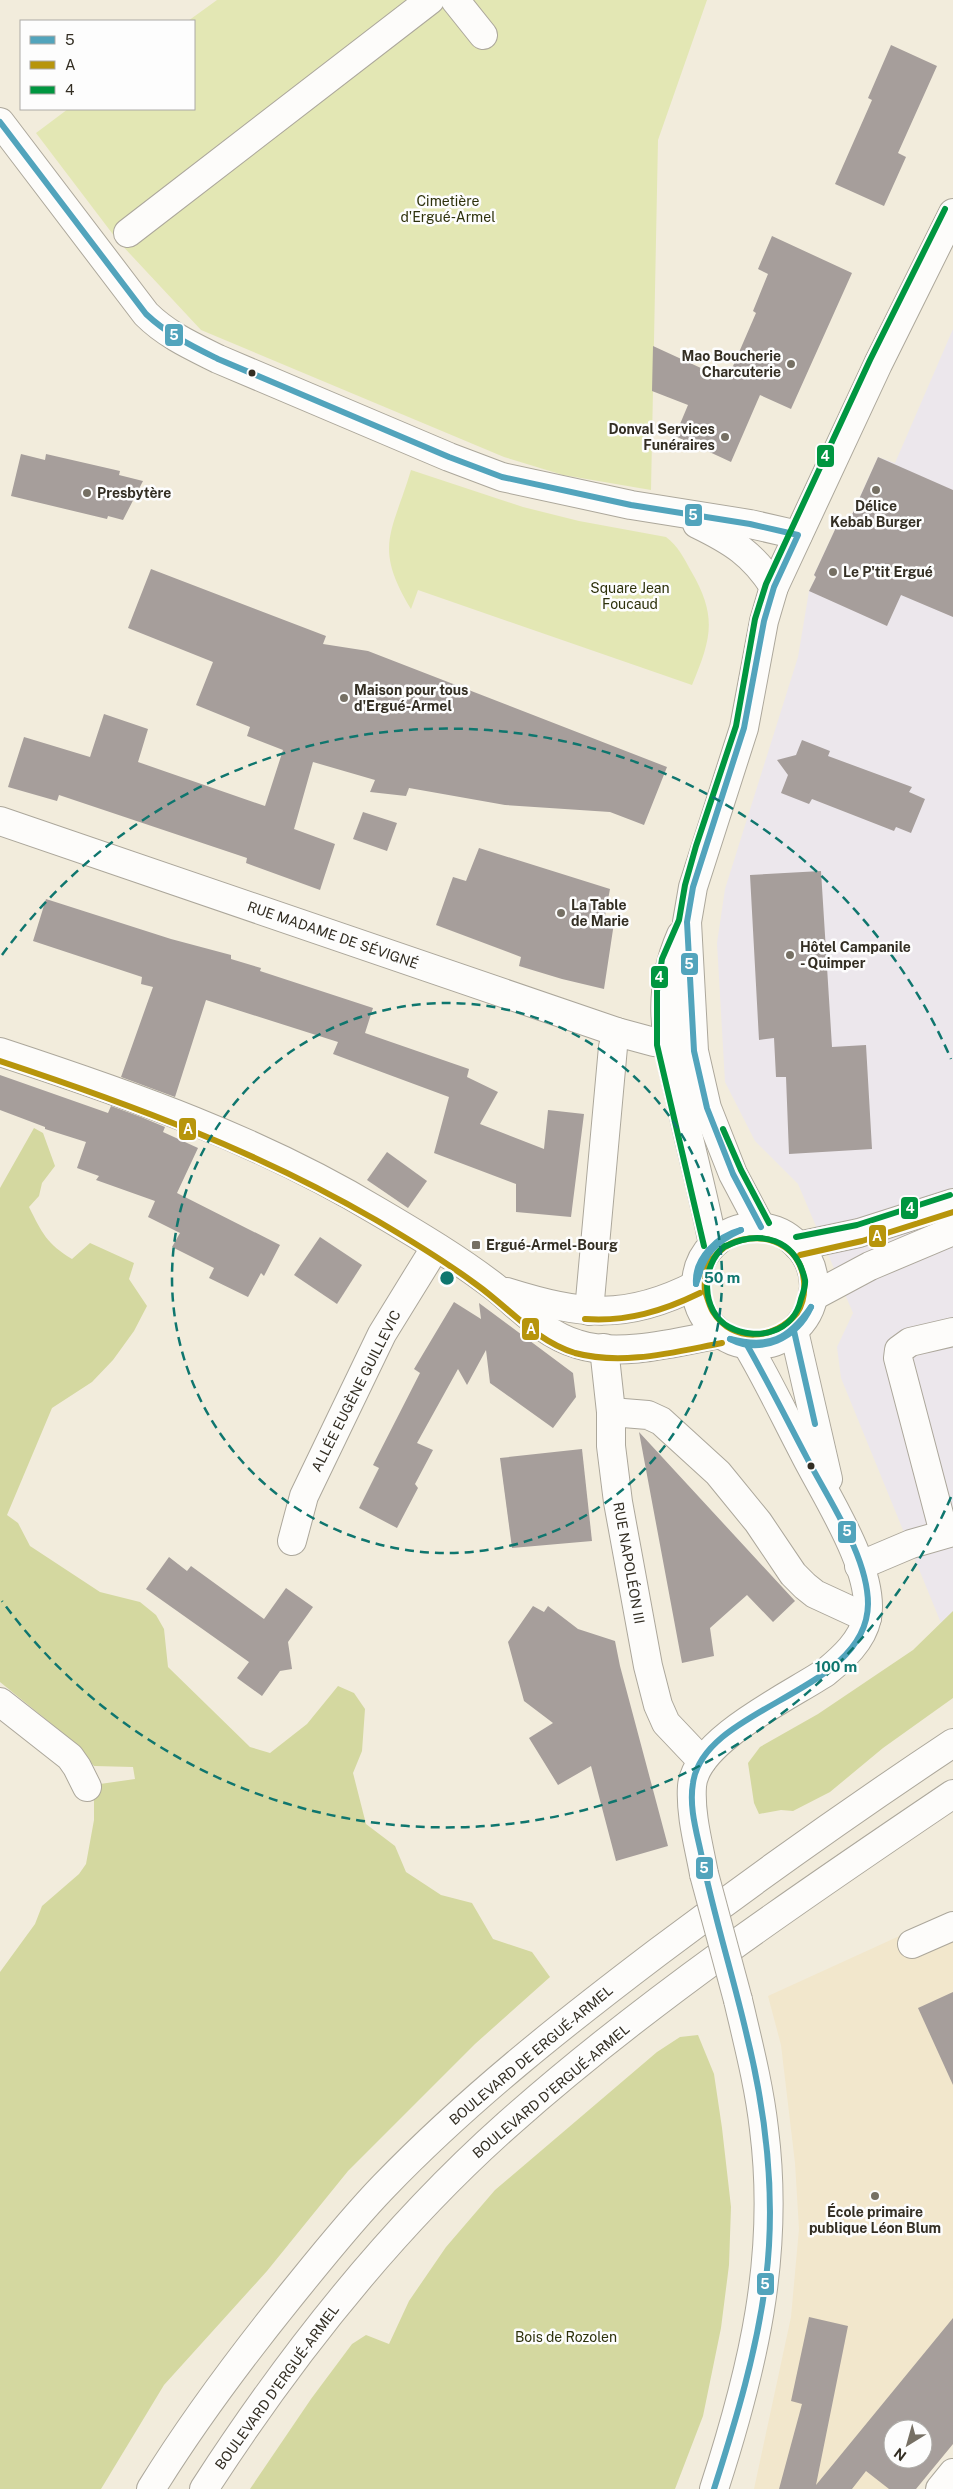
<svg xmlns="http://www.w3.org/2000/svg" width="953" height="2489" viewBox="0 0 953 2489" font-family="'Public Sans',sans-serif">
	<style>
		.commercial { fill: #ece7ec }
		.built { fill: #f2e7cc; fill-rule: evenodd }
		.green { fill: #e3e7b4 }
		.forest { fill: #d4d8a0 }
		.building { fill: #a69e9b; fill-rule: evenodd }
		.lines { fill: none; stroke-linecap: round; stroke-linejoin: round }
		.minor-casing { stroke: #aca79b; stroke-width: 30 }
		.major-casing { stroke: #aca79b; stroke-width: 30 }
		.minor { stroke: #fdfcfa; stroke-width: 28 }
		.major { stroke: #fdfcfa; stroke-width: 28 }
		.minor-bridge-casing { stroke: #aca79b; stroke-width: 30; stroke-linecap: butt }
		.minor-bridge { stroke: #fdfcfa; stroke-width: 28 }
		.bus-1-casing { stroke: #fdfdfd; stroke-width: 10 }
		.bus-2-casing { stroke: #fdfdfd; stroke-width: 10 }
		.bus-3-casing { stroke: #fdfdfd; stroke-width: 10 }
		.bus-1 { stroke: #52a4bc; stroke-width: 6 }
		.bus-2 { stroke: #b7950c; stroke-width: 6 }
		.bus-3 { stroke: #009640; stroke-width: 6 }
		.ring { fill: none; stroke: #0f766e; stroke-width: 2.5; stroke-dasharray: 9 6 }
		.poi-dot { fill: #767064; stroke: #fdfdfd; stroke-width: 2 }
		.bus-dot { fill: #332e23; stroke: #fdfdfd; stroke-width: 2 }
		.labels { text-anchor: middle; stroke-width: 5; stroke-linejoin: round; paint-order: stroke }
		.park-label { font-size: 14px; fill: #2d310b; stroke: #fdfdfd }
		.poi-label { font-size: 14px; font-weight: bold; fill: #332e23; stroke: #fdfdfd; text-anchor: start }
		.street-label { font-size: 14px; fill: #332e23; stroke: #fdfdfd }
		.centre { fill: #0f766e; stroke: #fdfdfd; stroke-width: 2.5 }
		.ring-label { font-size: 15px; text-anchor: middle; font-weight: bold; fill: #0f766e; stroke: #fdfdfd; stroke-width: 5; stroke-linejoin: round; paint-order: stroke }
		.line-badge { stroke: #fdfdfd; stroke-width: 2 }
		.badge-label { font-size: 14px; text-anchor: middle; font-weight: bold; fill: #fff }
	</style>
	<rect width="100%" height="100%" fill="#f2ecdc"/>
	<polygon class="commercial" points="953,329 953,1625 943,1628 841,1378 837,1347 853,1313 798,1184 755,1141 725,1082 717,943 725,889 798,657 809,591 816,577 814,575 839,521 847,525 878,457 895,463"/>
	<path class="built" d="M 906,1933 L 953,1938 L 953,2444 L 916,2489 L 754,2489 L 791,2317 L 799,2229 L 795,2163 L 781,2045 L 768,1996 ZM 893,2429 L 923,2429 L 923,2459 L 893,2459 Z"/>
	<g class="green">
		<polygon points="217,0 707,0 658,140 651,490 563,475 504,457 201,330 118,241 36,133 68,109 194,109 194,21 188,21"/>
		<path d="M 411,470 L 523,507 L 579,521 L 666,537 C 678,546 684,558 691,571 C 718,617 711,639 692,685 L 418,590 L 411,609 C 373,546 392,534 411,470 Z"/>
	</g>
	<g class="forest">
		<path d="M 34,1128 L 43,1133 L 55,1166 L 42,1183 L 39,1196 L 29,1207 C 42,1233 47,1244 72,1259 L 90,1243 L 134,1263 L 129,1279 L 147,1306 L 134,1331 L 113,1360 L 92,1382 L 52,1408 L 7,1515 L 18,1523 L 30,1546 L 100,1592 L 140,1602 L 156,1615 L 164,1629 L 168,1667 L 250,1747 L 270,1753 L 307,1724 L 338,1686 L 354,1693 L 365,1709 L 362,1751 L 353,1773 L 366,1824 L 395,1846 L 406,1872 L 441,1895 L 472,1903 L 493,1939 L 532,1952 L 550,1977 L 475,2044 L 348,2171 L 267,2271 L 164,2385 L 101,2489 L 0,2489 L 0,1972 L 35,1924 L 42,1906 L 79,1874 L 86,1864 L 94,1820 L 94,1800 L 100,1784 L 135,1779 L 133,1767 L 94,1766 L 64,1734 L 0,1682 L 0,1188 Z"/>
		<polygon points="953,1611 953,1698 883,1748 830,1792 793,1811 781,1810 759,1814 754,1803 748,1763 760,1747 818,1714 913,1650"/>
		<polygon points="698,2035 714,2074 722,2128 731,2207 729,2265 721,2328 703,2416 675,2489 250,2489 311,2399 352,2344 366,2335 389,2344 409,2301 446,2247 495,2190 657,2052 680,2037"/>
	</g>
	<g class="building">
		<polygon points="891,45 937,66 898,153 906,157 884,206 835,184 872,100 868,98"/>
		<polygon points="772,236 852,273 791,409 760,395 731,462 675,436 688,405 652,391 653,346 727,380 756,313 753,311 768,274 758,269"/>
		<polygon points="21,454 45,460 46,454 120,471 119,475 143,481 123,520 108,516 107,519 11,496"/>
		<polygon points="878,457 953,490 953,617 901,595 887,626 809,591 816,577 814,575 839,521 847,526"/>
		<polygon points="151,569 326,636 323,644 368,651 667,767 644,825 610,812 505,805 409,788 406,796 370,792 375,780 313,762 294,829 335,844 320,890 246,863 247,858 59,795 57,801 8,787 24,737 90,757 104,714 148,729 138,762 265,806 283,750 247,736 250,727 196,705 213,662 128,628"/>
		<polygon points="802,740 830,751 828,756 912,787 909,792 925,799 911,833 896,827 894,831 812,799 809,804 781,793 788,775 777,760 796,755"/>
		<polygon points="363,812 397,823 387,851 353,839"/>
		<polygon points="479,848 610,889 604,921 614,923 604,989 562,979 519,966 521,957 436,925 453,877 466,881"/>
		<polygon points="821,871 832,1047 866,1045 872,1149 789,1154 786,1077 776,1077 774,1038 759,1040 750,875"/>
		<polygon points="46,899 171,939 231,955 231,959 261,968 260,971 373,1008 365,1033 469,1069 467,1077 498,1092 480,1124 544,1149 548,1110 584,1114 571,1217 516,1212 516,1184 434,1153 449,1097 333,1054 338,1042 206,1000 175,1097 121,1077 153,987 141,984 142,977 33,941"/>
		<polygon points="0,1075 108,1113 111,1106 141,1117 165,1127 163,1132 198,1148 177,1193 280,1245 264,1276 261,1273 248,1297 209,1278 214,1268 172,1247 180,1233 148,1217 155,1201 96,1180 99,1176 77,1168 86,1142 45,1129 45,1127 0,1110"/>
		<polygon points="387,1152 427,1181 408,1208 367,1180"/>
		<polygon points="320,1237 362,1265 337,1304 294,1275"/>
		<polygon points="454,1302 481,1319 479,1303 573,1373 576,1397 553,1428 490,1383 486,1350 467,1385 458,1369 417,1443 433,1450 415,1484 418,1488 397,1528 359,1508 379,1468 373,1465 420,1373 414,1369"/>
		<polygon points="639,1432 795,1601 773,1622 747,1595 710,1628 714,1656 682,1663"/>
		<polygon points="582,1449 592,1541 512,1548 500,1458"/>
		<polygon points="169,1557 187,1571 191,1566 264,1619 286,1588 313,1607 288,1642 292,1669 280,1671 262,1696 237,1678 249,1662 146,1589"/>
		<polygon points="533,1606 544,1612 548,1606 578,1629 615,1641 620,1666 668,1846 616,1861 591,1766 558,1785 529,1738 553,1723 524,1701 508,1642"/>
		<polygon points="953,1992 953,2085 918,2008"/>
		<path d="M 809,2317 L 848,2326 L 816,2485 L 953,2318 L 953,2444 L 916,2489 L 889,2489 L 866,2471 L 852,2489 L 779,2489 L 802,2404 L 791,2401 ZM 893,2429 L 923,2429 L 923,2459 L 893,2459 Z"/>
	</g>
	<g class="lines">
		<g class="minor-casing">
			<g id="minor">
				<polyline points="455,0 483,35"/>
				<path d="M 0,122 L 146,314 C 167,335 192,346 218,359 L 449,457 L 502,477 L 631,505 L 750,524 L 798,535"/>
				<polyline points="128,233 430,0"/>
				<path d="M 697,524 C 732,541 753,554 774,587"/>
				<polyline points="0,821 617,1032 654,1042 666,1043"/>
				<path d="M 681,935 C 654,997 667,1041 681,1103 C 691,1150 704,1197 713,1244"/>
				<path d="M 0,1052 C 131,1095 260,1140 379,1212 C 418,1235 460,1260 496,1288 C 522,1309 544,1334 577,1344 C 619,1358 678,1342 720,1334"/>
				<polyline points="761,1227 733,1174 707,1108 694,1051 687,922 693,887 744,728 764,621 774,587 878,364 953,213"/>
				<circle cx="755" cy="1286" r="59"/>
				<polyline points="798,1246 859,1233 953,1203"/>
				<path d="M 507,1292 C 581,1315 626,1321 696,1285"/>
				<polyline points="814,1296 870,1266 953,1231"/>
				<polyline points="589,1311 613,1047 617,1032"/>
				<polyline points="794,1331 828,1479"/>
				<polyline points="604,1348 611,1412 611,1446 618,1502 648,1666 658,1705 666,1723 702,1761"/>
				<polyline points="611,1412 648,1415 661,1421 718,1473 758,1522 793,1574 805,1586 815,1594 867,1618"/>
				<polyline points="944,1533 898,1358 899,1350 910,1342 953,1332"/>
				<polyline points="292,1541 304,1496 382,1334 435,1248"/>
				<polyline points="859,1566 911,1544 953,1532"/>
				<polyline points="0,1702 70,1757 77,1767 87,1787"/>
				<path d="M 704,1874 C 699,1846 690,1815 692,1786 C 696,1740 790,1696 826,1672 C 843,1658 862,1641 867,1618 C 876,1571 825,1495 804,1453 C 785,1417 768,1380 747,1345"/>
				<polyline points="912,1944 953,1926"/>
				<path d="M 714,2489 C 753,2369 780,2256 764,2129 C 759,2085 748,2043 738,2000"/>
				<polyline points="940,2489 953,2473"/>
			</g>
		</g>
		<g class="major-casing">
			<g id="major">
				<path d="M 151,2489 C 193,2421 241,2357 291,2295 C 321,2258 351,2220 384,2186 C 468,2099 563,2024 658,1952 C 755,1879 852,1810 953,1743"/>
				<path d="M 204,2489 C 290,2356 389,2230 508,2124 C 645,2002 802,1896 953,1794"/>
			</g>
		</g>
		<use href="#minor" class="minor"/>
		<use href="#major" class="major"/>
		<g class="minor-bridge-casing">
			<polyline id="minor-bridge" points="704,1874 738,2000"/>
		</g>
		<use href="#minor-bridge" class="minor-bridge"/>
		<g class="bus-1-casing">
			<g id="bus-1">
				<path d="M 0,122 L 146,314 C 167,334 192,346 218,359 L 449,457 L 502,477 L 631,505 L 750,524 L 798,535 L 774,587 L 764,621 L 744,728 L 693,887 L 687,922 L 694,1051 L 707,1108 L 733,1174 L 761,1227"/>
				<path d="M 696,1284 C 694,1258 718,1236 741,1230"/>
				<path d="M 696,1284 C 706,1254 712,1243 741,1230"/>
				<polyline points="794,1331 815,1424"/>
				<path d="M 730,1339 C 769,1349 788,1340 811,1307"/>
				<path d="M 730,1339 C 761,1355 797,1338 811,1307"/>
				<path d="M 714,2489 C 736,2420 757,2351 766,2279 C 776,2197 766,2112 746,2032 C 732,1972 713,1913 701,1853 C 696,1830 689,1806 693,1783 C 704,1706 867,1693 868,1604 C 868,1556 828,1499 807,1458 C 787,1420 768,1382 747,1345"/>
			</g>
		</g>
		<g class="bus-2-casing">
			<g id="bus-2">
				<path d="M 0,1061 C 130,1104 257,1151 376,1220 C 410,1240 445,1261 477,1285 C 509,1308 536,1341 575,1353 C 623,1366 674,1352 722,1343"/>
				<polyline points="800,1255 862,1241 953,1212"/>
				<path d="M 705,1292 C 698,1227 798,1218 804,1281 C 805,1293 804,1303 797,1313 C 775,1340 733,1344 713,1312 C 710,1307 708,1300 706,1294"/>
				<path d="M 585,1319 C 627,1322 663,1311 700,1293"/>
			</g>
		</g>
		<g class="bus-3-casing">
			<g id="bus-3">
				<polyline points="723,1129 741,1170 769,1223"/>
				<polyline points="796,1237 857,1225 950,1195"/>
				<polyline points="704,1246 657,1045 657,991 662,959 679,920 685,885 696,846 736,726 755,619 766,584 870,360 945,209"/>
				<path d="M 725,1246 C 700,1265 701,1312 729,1327 C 757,1342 794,1332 801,1299 C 803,1293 806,1285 805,1280 C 796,1239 761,1229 726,1246"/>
			</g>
		</g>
		<use href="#bus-1" class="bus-1"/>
		<use href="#bus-2" class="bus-2"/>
		<use href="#bus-3" class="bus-3"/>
	</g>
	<g class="ring">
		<circle cx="447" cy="1278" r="275"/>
		<path d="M951 1497A550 550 0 0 1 2 1601M2 955A550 550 0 0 1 951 1059"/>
	</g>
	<g class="poi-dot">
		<circle cx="791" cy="364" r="5"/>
		<circle cx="725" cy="437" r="5"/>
		<circle cx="876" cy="490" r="5"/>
		<circle cx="87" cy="493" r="5"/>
		<circle cx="833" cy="572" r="5"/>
		<circle cx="344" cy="698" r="5"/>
		<circle cx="561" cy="913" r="5"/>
		<circle cx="790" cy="955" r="5"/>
		<rect x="471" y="1240" width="10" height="10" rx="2.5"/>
		<circle cx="875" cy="2196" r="5"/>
	</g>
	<g class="bus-dot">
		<circle cx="252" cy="373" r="4.5"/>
		<circle cx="811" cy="1466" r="4.5"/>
	</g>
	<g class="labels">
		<g class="park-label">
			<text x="448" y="206">Cimetière<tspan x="448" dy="16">d'Ergué-Armel</tspan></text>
			<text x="630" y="593">Square Jean<tspan x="630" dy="16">Foucaud</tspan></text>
			<text x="566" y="2342">Bois de Rozolen</text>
		</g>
		<g class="poi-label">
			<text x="781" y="361" text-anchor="end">Mao Boucherie<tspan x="781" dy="16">Charcuterie</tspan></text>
			<text x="715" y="434" text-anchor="end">Donval Services<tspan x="715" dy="16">Funéraires</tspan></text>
			<text x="97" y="498">Presbytère</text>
			<text x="876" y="511" text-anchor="middle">Délice<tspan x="876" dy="16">Kebab Burger</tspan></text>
			<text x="843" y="577">Le P'tit Ergué</text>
			<text x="354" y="695">Maison pour tous<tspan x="354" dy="16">d'Ergué-Armel</tspan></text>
			<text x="571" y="910">La Table<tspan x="571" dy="16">de Marie</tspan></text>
			<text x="800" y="952">Hôtel Campanile<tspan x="800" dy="16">- Quimper</tspan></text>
			<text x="486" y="1250">Ergué-Armel-Bourg</text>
			<text x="875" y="2217" text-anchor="middle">École primaire<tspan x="875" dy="16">publique Léon Blum</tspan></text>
		</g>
		<g class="street-label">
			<text transform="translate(333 935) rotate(19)" y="5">RUE MADAME DE SÉVIGNÉ</text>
			<text transform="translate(356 1391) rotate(-63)" y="5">ALLÉE EUGÈNE GUILLEVIC</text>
			<text transform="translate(629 1563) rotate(80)" y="5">RUE NAPOLÉON III</text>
			<text transform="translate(531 2055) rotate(-40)" y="5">BOULEVARD DE ERGUÉ-ARMEL</text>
			<text transform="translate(551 2091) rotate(-40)" y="5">BOULEVARD D'ERGUÉ-ARMEL</text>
			<text transform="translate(277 2387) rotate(-54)" y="5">BOULEVARD D'ERGUÉ-ARMEL</text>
		</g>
	</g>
	<circle cx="447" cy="1278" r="8" class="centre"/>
	<g class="ring-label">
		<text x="722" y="1283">50 m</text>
		<text x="836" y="1672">100 m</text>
	</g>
	<g class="line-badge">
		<rect x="164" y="323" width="20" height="24" rx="5" fill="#52a4bc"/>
		<rect x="816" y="444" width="19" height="24" rx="5" fill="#009640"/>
		<rect x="684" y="503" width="19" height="24" rx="5" fill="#52a4bc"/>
		<rect x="680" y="952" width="19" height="24" rx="5" fill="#52a4bc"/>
		<rect x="650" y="965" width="19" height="24" rx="5" fill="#009640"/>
		<rect x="178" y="1117" width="19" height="24" rx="5" fill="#b7950c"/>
		<rect x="900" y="1196" width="19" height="24" rx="5" fill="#009640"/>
		<rect x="868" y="1224" width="19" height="24" rx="5" fill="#b7950c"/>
		<rect x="521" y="1317" width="19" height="24" rx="5" fill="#b7950c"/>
		<rect x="837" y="1520" width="20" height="24" rx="5" fill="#52a4bc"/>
		<rect x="695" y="1856" width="19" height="24" rx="5" fill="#52a4bc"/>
		<rect x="756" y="2272" width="19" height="24" rx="5" fill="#52a4bc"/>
	</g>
	<g class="badge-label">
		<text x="174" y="340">5</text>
		<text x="825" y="461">4</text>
		<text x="693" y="520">5</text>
		<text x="689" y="969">5</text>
		<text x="659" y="982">4</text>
		<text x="188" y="1134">A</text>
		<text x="910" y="1213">4</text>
		<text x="877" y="1241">A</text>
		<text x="531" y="1334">A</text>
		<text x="847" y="1536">5</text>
		<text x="704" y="1873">5</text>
		<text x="765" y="2289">5</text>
	</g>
	<rect x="20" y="20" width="175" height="90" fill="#fdfdfd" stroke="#acaaa6"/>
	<rect x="30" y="36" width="25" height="8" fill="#52a4bc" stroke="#acaaa6"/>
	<text x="65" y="45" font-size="15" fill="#332e23">5</text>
	<rect x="30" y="61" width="25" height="8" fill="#b7950c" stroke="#acaaa6"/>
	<text x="65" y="70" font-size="15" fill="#332e23">A</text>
	<rect x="30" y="86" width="25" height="8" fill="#009640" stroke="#acaaa6"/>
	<text x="65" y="95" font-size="15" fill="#332e23">4</text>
	<g transform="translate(908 2444) rotate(217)"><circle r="24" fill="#fdfdfd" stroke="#acaaa6"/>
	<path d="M0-4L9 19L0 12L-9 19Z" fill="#767064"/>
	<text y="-8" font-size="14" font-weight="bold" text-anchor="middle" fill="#332e23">N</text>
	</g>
</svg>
